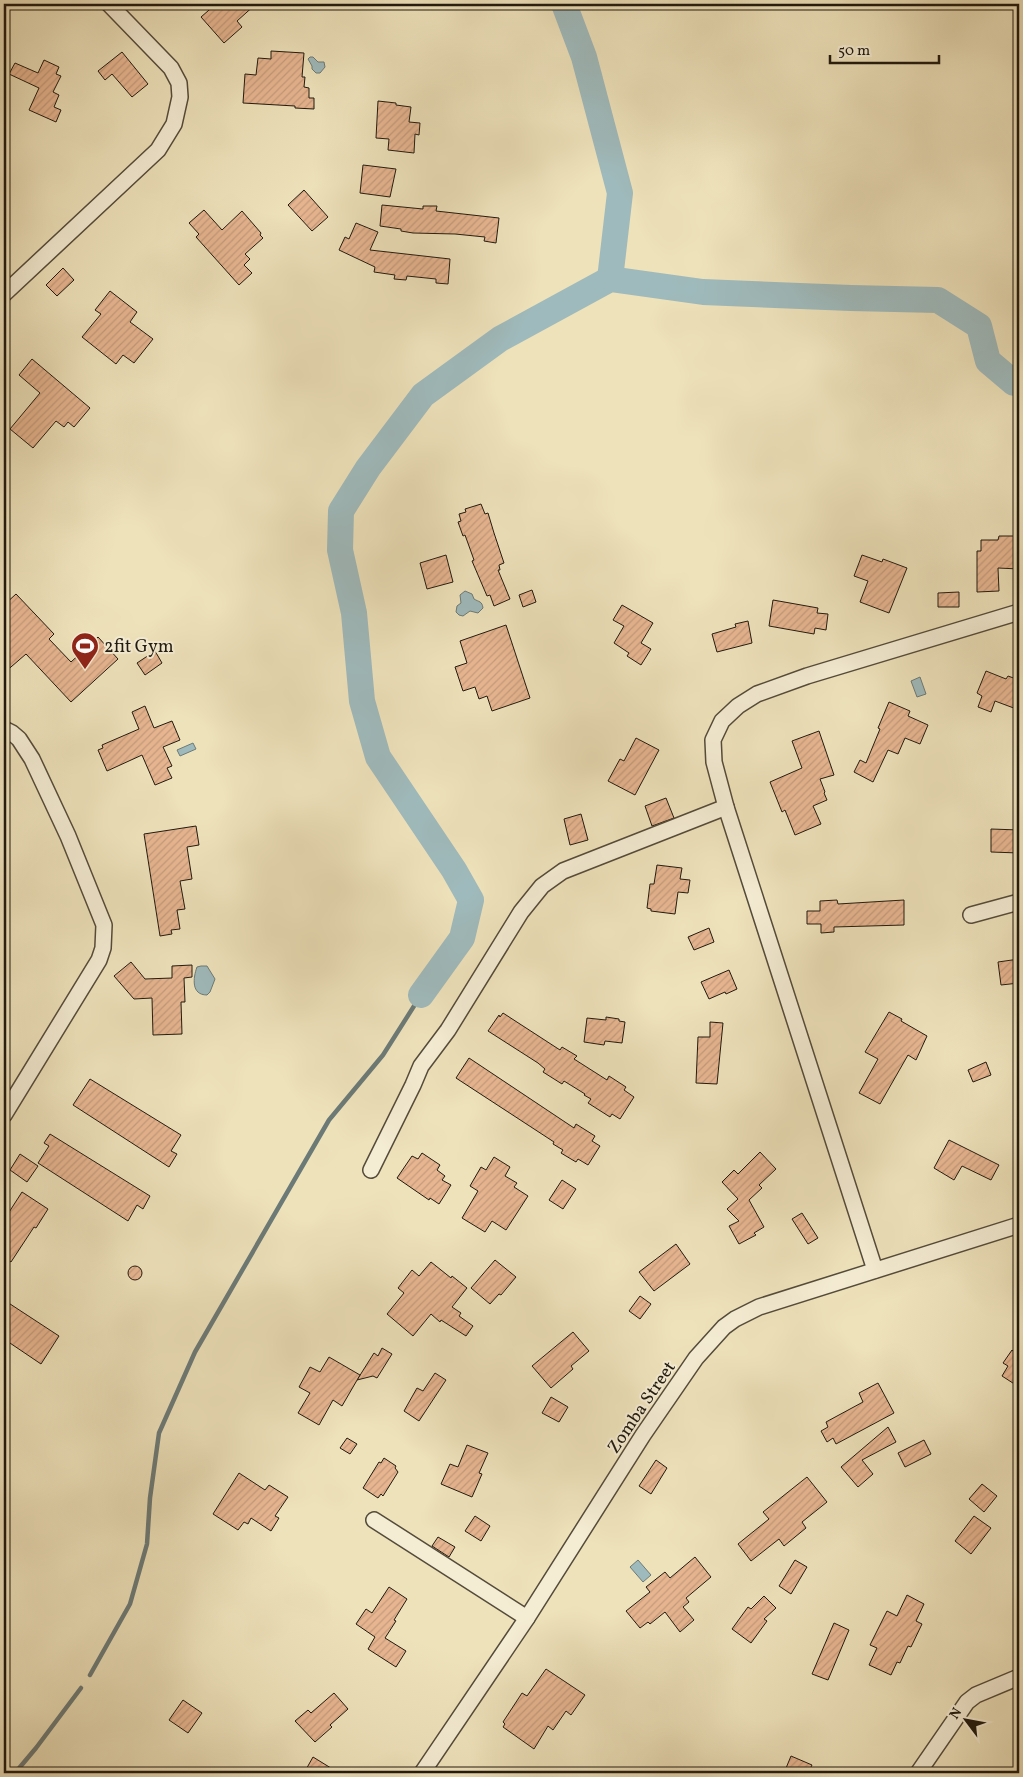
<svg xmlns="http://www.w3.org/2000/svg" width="1023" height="1777" viewBox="0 0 1023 1777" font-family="Vollkorn,serif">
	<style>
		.water { fill: #9fbabc; stroke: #6c7a77 }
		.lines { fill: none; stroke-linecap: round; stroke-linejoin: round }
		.stream { stroke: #6c7a77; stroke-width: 4.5 }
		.river { stroke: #9fbabc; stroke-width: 26 }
		.building { fill: url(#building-hatch); stroke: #20190f }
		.minor-casing { stroke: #544b3a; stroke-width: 18 }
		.minor { stroke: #f4ecd3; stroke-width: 15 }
		.labels { text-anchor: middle; stroke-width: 4; stroke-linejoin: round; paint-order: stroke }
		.poi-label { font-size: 18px; fill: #20190f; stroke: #f4ecd3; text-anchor: start }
		.street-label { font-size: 18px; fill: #20190f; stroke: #f4ecd3 }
	</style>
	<defs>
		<pattern id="building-hatch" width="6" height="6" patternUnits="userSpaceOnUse" patternTransform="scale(1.25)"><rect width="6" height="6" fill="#e7b691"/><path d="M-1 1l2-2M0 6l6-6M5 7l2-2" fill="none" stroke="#c69c7c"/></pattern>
	</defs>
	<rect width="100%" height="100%" fill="#eee2bb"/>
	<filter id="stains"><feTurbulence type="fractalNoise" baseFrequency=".004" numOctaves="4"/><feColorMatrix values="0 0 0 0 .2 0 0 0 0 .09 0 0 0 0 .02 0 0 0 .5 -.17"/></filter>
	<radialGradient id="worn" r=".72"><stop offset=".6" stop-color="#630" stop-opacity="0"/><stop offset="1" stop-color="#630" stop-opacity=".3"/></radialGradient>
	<g class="water">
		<polygon points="310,57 313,57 318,62 324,62 325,67 320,73 316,73 312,69 312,66 308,59"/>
		<path d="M 465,591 L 472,594 L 474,599 C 479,602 482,601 483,608 L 478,613 L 470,611 L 463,616 L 459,615 L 456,612 L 457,606 L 461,603 L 460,595 Z"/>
		<polygon points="920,677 926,694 917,697 911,681"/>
		<polygon points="193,743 196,749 180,756 177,750"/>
		<path d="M 201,966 L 207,966 L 215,979 L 210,992 L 207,995 C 191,995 193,978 197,967 Z"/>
		<polygon points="638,1560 651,1575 643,1582 630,1567"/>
	</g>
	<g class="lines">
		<g class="stream">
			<polyline points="90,1675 130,1604 147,1544 150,1498 159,1433 195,1352 329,1120 383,1055 421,995"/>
			<polyline points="15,1773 36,1748 81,1688"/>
		</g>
		<g class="river">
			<polyline points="564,4 584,57 620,193 610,279"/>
			<polyline points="421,995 462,938 471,900 454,870 378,757 362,701 354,613 340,550 341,511 368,468 423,395 500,339 610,279 703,292 851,298 938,300 979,326 988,361 1014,383 1019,383"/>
		</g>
	</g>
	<g class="building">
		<polygon points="216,4 256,4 237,21 242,27 224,43 201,17"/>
		<polygon points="271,51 304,53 302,77 305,77 304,87 309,88 309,98 314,98 314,109 295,108 295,106 243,103 245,74 256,75 258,58 271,59"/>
		<polygon points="122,52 148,84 132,97 112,74 105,80 98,71"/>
		<polygon points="44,60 59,67 56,74 61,76 53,92 59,95 54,107 61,110 56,122 29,110 39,88 9,74 15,63 38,73"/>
		<polygon points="378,101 396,103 396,105 411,107 409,122 420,123 419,135 415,134 414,153 388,150 389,139 376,138"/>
		<polygon points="363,165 396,169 390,197 360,193"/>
		<polygon points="304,190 328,217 312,231 288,205"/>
		<polygon points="382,205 423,209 423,206 437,206 436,211 499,218 496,243 484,241 485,237 455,234 413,233 401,231 401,229 380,226"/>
		<polygon points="204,210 222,230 242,211 261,233 260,235 263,238 245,254 250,259 244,265 252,273 239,285 196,237 199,234 189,223"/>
		<polygon points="356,223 378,232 370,250 450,259 448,284 436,283 436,279 407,276 406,280 394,279 395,275 374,272 375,267 339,250 345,237 349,239"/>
		<polygon points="63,268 74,280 57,296 46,285"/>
		<polygon points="110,291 137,312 130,322 153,339 134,363 123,355 116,364 82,337 101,314 95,310"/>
		<polygon points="32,359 90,408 74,427 68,422 64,427 56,421 33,448 10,429 40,393 19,375"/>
		<polygon points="481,504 485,514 488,513 494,533 504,563 499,565 500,570 498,570 510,599 494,606 490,595 487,596 472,561 474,560 465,535 463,536 458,522 461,521 459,514 466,512 465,509"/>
		<polygon points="999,536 1019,536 1019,569 998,568 999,591 977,592 977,551 981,551 981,540 998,540"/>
		<polygon points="446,555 453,582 427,589 420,563"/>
		<polygon points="862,555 882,562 883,559 907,568 889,613 860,602 868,581 854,576"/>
		<polygon points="532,590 536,602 523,607 519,595"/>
		<polygon points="959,592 959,607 938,607 938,593"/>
		<polygon points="16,594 54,634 49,639 71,662 98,637 118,659 71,702 26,654 4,673 4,605"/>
		<polygon points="773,600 818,608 817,613 828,614 826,630 815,628 814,634 769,626"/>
		<polygon points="622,605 653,623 641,643 651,649 641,665 627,656 629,653 614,643 624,626 613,620"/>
		<polygon points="748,621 752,643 717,652 712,634 736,627 735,624"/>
		<polygon points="506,625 530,698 492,711 487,696 479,699 475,687 463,691 455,667 467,663 460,641"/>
		<polygon points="155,651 162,663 145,675 137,663"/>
		<polygon points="986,671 1006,679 1008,676 1019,680 1019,710 995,701 991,712 978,707 982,696 977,693"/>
		<polygon points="889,702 910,711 908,716 928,725 920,744 905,738 898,754 888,750 873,782 854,772 860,760 866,763 880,729 878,728"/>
		<polygon points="145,706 154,728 172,721 180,740 163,747 172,766 167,768 172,778 155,785 142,755 107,771 98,750 103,748 102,745 139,729 132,712"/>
		<polygon points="819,731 834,775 820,779 825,792 824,793 827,800 813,806 821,824 795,835 785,810 782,812 770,782 802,768 792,741"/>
		<polygon points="636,738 659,750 635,795 608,781 620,759 624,761"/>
		<polygon points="666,798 674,818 652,826 645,806"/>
		<polygon points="581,814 588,840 570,845 564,819"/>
		<polygon points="196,826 199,845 187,847 192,879 180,881 185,909 177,910 180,929 171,930 172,934 160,936 144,834"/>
		<polygon points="991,829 1019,830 1019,853 991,852"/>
		<polygon points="657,865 682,868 680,879 690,880 688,893 678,892 675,914 651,911 651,909 647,908 650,884 654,884"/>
		<polygon points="837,900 838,904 904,900 904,925 834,927 834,932 821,933 821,924 807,924 807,911 820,911 820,901"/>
		<polygon points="709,928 714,942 694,950 688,937"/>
		<polygon points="1019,959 1019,983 1001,985 998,962"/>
		<polygon points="131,962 145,979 172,978 172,966 192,965 192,977 184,978 185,1002 181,1002 182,1034 153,1035 152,998 134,999 114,976"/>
		<polygon points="729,970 737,989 726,994 725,992 709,999 701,982"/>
		<polygon points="889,1012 902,1019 901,1021 927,1036 916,1060 908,1055 880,1104 859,1093 878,1059 865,1052"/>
		<polygon points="503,1013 560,1050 562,1047 577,1056 574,1059 607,1080 609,1076 626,1087 624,1090 634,1097 620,1119 612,1114 610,1117 588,1103 591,1099 584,1095 585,1094 564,1081 562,1084 543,1072 545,1069 538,1063 488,1031 499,1015 500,1017"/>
		<polygon points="606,1017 619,1019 619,1021 625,1022 622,1043 605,1041 604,1045 584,1042 587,1018 606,1020"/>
		<polygon points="710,1022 723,1023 717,1084 696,1083 698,1037 710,1037"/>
		<polygon points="469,1058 574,1128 576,1124 595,1136 592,1141 600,1146 588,1165 578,1159 576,1162 561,1153 563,1150 553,1144 554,1142 456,1078"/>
		<polygon points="986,1062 991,1075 973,1082 968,1070"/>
		<polygon points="90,1079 181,1135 171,1151 177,1154 169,1167 73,1105"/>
		<polygon points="50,1134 150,1196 143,1209 137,1205 128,1221 38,1163 49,1146 44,1143"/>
		<polygon points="949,1140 999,1165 991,1180 962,1166 954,1180 934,1168"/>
		<polygon points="760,1152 776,1169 759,1185 762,1188 749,1200 764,1227 754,1233 756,1235 739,1244 729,1226 739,1221 727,1209 738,1199 722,1182 734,1170 738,1174"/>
		<polygon points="422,1153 440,1165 437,1170 445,1176 442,1180 451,1185 439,1204 430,1198 429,1200 397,1178 412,1156 418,1159"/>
		<polygon points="20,1154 38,1166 27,1182 10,1170"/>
		<polygon points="494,1157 510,1167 505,1176 517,1183 514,1187 528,1196 506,1230 492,1221 485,1232 462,1218 478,1191 470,1186 481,1167 486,1170"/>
		<polygon points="562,1180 576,1189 563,1209 549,1200"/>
		<polygon points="22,1192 48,1209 36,1228 34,1227 11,1262 4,1257 4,1220"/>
		<polygon points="802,1213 818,1238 808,1244 792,1219"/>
		<polygon points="676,1244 690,1264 654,1291 639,1272"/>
		<polygon points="495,1260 516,1277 501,1295 499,1294 490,1304 471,1288"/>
		<polygon points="431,1262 451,1278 452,1276 467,1288 452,1307 461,1313 459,1316 473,1326 466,1336 441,1320 440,1322 431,1314 413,1336 387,1314 404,1293 398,1288 412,1270 419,1276"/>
		<circle cx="135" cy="1273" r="7"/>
		<polygon points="640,1296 651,1304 640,1319 629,1311"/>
		<polygon points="4,1300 59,1336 41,1364 4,1339"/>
		<polygon points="573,1332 589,1351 571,1366 573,1369 551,1388 532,1366"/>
		<polygon points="382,1348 392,1354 377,1378 373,1376 357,1380 374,1353 378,1356"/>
		<polygon points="1012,1350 1017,1354 1019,1350 1019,1387 1002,1376 1008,1366 1003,1363"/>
		<polygon points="329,1357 360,1375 342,1406 333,1400 319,1425 298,1413 310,1393 299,1387 310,1367 320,1372"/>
		<polygon points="435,1373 446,1380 419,1421 404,1411 417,1388 423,1391"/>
		<polygon points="878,1383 894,1413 836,1444 833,1438 827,1442 821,1431 828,1427 826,1422 863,1402 859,1393"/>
		<polygon points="551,1397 568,1407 559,1422 542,1413"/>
		<polygon points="888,1427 896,1442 862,1460 873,1474 858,1487 841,1467"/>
		<polygon points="347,1438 357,1444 350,1454 340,1448"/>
		<polygon points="924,1440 931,1454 905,1467 898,1453"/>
		<polygon points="467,1445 488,1453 479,1473 482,1474 472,1497 441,1484 450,1464 458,1467"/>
		<polygon points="384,1458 396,1466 395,1468 398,1472 383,1496 381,1494 378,1498 363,1488 379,1462 381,1463"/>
		<polygon points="656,1460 667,1468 651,1494 639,1486"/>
		<polygon points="239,1473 265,1490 269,1485 288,1497 275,1516 279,1518 271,1531 251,1518 248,1524 244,1522 238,1530 213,1514"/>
		<polygon points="807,1477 827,1502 802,1522 806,1528 784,1546 779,1539 751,1561 738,1544 769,1519 763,1512"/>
		<polygon points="982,1484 997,1496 984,1512 969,1499"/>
		<polygon points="475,1516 490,1526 481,1541 465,1531"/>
		<polygon points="974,1516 991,1528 971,1554 955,1541"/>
		<polygon points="438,1537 455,1547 449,1557 432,1546"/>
		<polygon points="695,1557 711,1577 686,1598 689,1602 683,1607 694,1620 680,1632 665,1612 650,1624 648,1622 640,1628 626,1611 650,1592 646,1587 665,1572 670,1578"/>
		<polygon points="795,1560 807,1567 791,1594 779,1586"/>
		<polygon points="389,1587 407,1599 394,1620 396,1621 385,1638 406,1651 396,1667 368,1649 375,1637 356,1624 366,1609 372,1613"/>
		<polygon points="907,1595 924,1604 916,1621 922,1624 911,1647 908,1646 900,1663 897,1662 891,1675 869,1665 877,1648 870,1645 887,1611 897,1616"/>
		<polygon points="764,1596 776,1608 764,1619 767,1621 751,1643 732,1629 748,1607 751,1609"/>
		<polygon points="834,1623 849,1630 828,1680 812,1674"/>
		<polygon points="546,1669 585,1695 571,1715 566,1711 553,1730 548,1726 534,1749 503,1727 505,1724 503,1722 522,1693 527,1696"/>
		<polygon points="334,1693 348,1709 330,1725 332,1727 315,1742 295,1721 308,1710 311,1713"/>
		<polygon points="183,1700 202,1713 188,1733 169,1720"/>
		<polygon points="791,1756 812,1765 808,1773 784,1773"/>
		<polygon points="313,1757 339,1773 304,1773"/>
	</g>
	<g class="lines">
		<g class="minor-casing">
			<g id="minor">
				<polyline points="4,294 158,150 174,124 180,97 179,83 171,68 109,4"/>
				<polyline points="4,729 12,733 19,739 32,759 68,836 104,925 103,948 99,960 4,1115"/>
				<polyline points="971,915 1019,902"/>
				<polyline points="371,1170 413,1085 421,1066 448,1030 521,912 542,886 563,871 726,807"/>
				<polyline points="875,1270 726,807 714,762 713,740 722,721 738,706 757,694 807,676 1019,612"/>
				<polyline points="374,1520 527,1618"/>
				<polyline points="422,1773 527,1618 643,1435 696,1358 724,1327 735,1319 759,1307 1019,1225"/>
				<polyline points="918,1773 967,1702 976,1695 1019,1677"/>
			</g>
		</g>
		<use href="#minor" class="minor"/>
	</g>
	<defs>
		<g id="stadium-pin" transform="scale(1.4375)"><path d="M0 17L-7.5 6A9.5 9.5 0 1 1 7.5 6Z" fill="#8f2418" stroke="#f4ecd3"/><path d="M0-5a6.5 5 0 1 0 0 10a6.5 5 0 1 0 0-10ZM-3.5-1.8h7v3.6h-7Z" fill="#fff"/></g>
	</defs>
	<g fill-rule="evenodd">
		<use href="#stadium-pin" x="85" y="646"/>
	</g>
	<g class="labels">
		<g class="poi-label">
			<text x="104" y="652">2fit Gym</text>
		</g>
		<g class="street-label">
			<text transform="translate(641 1407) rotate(-56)" y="6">Zomba Street</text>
		</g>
	</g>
	<rect width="1023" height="1777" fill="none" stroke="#eee2bb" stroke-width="20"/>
	<rect x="5" y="5" width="1013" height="1767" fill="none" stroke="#20190f" stroke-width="2.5"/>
	<rect x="10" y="10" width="1003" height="1757" fill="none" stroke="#20190f"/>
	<g transform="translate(966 1720) rotate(302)" stroke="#f4ecd3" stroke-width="4" paint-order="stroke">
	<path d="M0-4L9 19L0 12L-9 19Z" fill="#20190f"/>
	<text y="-8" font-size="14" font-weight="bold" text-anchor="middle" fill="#20190f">N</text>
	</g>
	<path d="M830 55v8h109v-8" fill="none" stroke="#20190f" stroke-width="2.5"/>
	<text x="838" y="55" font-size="15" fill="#20190f" stroke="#f4ecd3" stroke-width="4" paint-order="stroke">50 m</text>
	<rect width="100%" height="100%" filter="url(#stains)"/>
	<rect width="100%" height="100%" fill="url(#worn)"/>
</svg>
